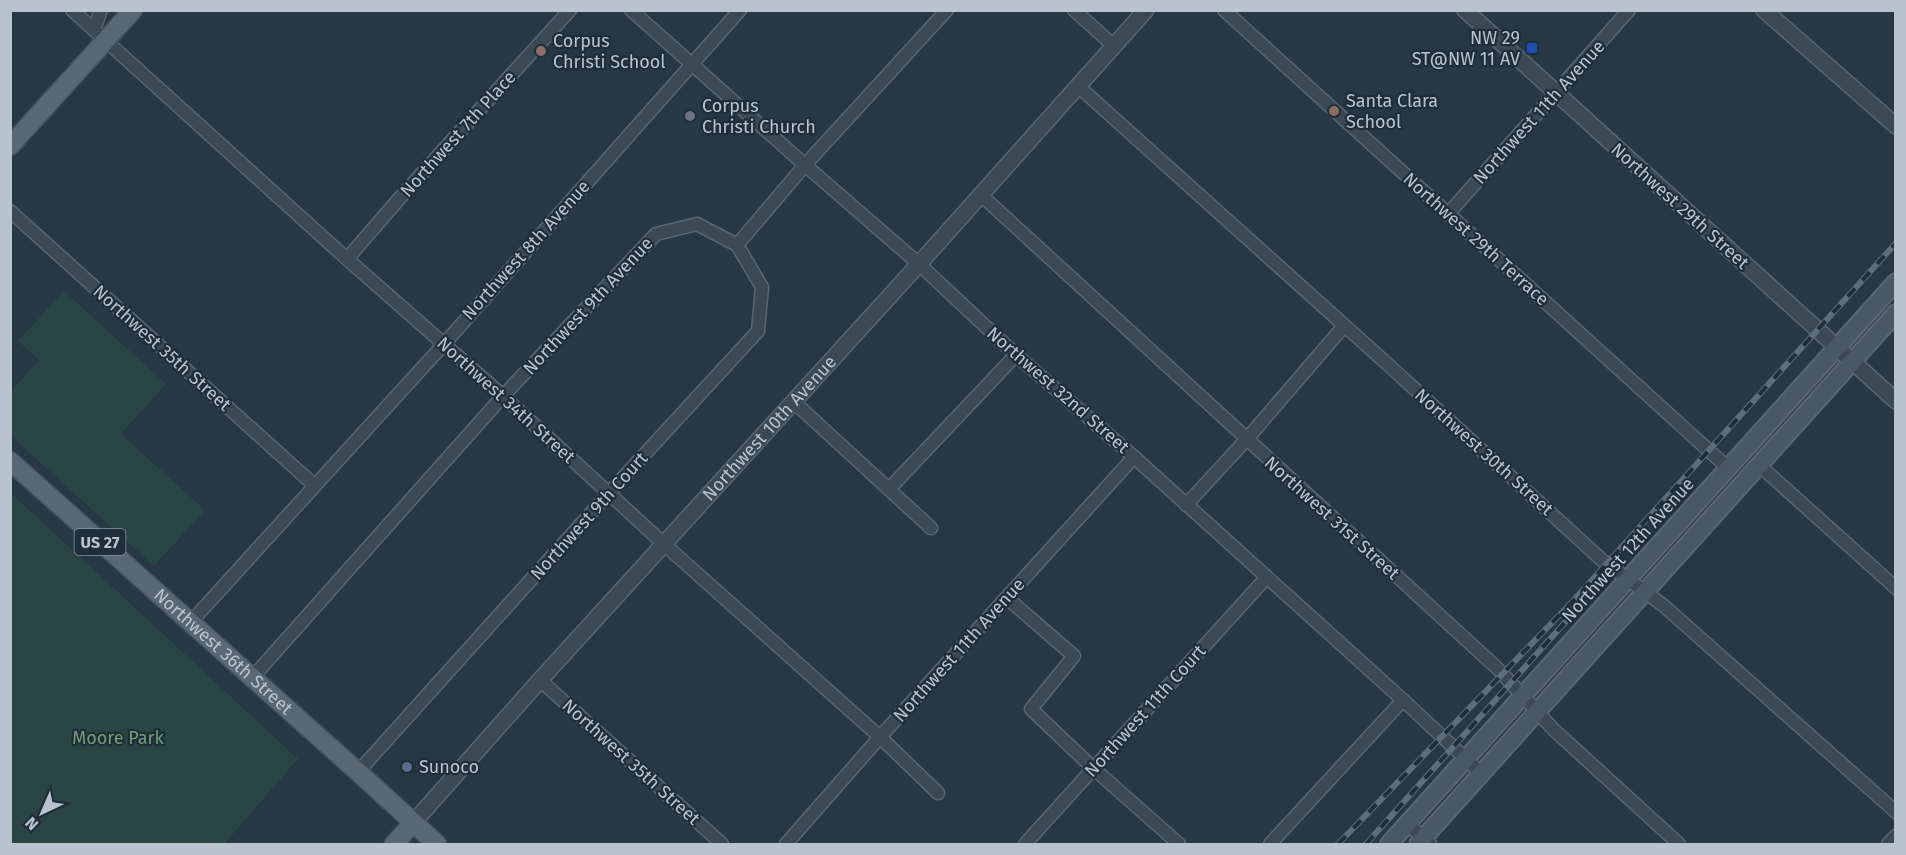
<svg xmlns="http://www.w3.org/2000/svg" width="1906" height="855" viewBox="0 0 1906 855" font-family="'Fira Sans',sans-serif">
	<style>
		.green { fill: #294544 }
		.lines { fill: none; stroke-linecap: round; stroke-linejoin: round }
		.minor-casing { stroke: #5a6671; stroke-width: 15 }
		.tertiary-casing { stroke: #5a6671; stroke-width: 18 }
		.secondary-casing { stroke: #5a6671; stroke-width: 20 }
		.primary-casing { stroke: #45525d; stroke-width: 21 }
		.minor { stroke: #3c4953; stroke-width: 12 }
		.tertiary { stroke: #3c4953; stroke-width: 15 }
		.secondary { stroke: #4a5866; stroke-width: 16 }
		.primary { stroke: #5a6873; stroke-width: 18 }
		.rail-casing { stroke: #5e6d7a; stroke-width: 6 }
		.rail { stroke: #202e39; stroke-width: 4; stroke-dasharray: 11; stroke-linecap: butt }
		.transit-dot { fill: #1a4fb4; stroke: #202e39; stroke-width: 2 }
		.education-dot { fill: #8d6e63; stroke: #202e39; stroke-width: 2 }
		.worship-dot { fill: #6b7280; stroke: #202e39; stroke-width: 2 }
		.service-dot { fill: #5c6f8a; stroke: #202e39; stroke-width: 2 }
		.labels { text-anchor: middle; stroke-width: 4.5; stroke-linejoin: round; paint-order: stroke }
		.shield { fill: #202e39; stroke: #8b96a1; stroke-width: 1.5 }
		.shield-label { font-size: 16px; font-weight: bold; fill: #b9c3cd }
		.poi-label { font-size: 18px; fill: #b9c3cd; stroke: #202e39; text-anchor: start }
		.street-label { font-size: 18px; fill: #b9c3cd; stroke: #202e39 }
		.park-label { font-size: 18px; fill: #709e74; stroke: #202e39 }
	</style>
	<rect width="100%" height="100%" fill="#273744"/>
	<g class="green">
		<polygon points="64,291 166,384 121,434 205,510 154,566 11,436 11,391 39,360 18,341"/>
		<polygon points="11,493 298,759 224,844 11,844"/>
	</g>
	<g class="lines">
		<g class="minor-casing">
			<g id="minor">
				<polyline points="72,10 347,259 503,396 665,545 880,737 938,793"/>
				<polyline points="631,10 805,165 919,264 1016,355 1134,457 1403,700 1482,774"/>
				<polyline points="1074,10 1114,46"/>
				<polyline points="1224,10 1728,468"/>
				<polyline points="94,30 101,10"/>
				<polyline points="1078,86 1384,361 1603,561 1664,606 1896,812"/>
				<polyline points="981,195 1497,668 1554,730 1679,844"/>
				<polyline points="10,211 314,485"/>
				<polyline points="1448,214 1629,10"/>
				<polyline points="737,245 805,165 947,10"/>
				<polyline points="347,259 398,200 570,10"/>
				<polyline points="794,402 931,528"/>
				<polyline points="1759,465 1896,588"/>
				<polyline points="889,489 1016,355"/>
				<polyline points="1186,505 1246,440 1344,326"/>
				<polyline points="1007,598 1074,656 1031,709 1093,768 1179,844"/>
				<polyline points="190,623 444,344 740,10"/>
				<polyline points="252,678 503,396 656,234 697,224 737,245"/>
				<polyline points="540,680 722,844"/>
				<polyline points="358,772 609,493 758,331 762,287 737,245"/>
				<polyline points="1408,824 1430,844"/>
				<polyline points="786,844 880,737 1134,457"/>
				<polyline points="1025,844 1266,578"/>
				<polyline points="1270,844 1403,700"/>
				<polyline points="1888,844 1896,836"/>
			</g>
		</g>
		<g class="tertiary-casing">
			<g id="tertiary">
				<polyline points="1465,10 1896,401"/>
				<polyline points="1764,10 1896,126"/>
				<path id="s1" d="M 413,823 L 540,680 L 919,264 L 1146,10"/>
			</g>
		</g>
		<g class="secondary-casing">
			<g id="secondary">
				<polyline points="1389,844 1896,282"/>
				<polyline points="1418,844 1896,313"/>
			</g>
		</g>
		<g class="primary-casing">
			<g id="primary">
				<polyline points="10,146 133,10"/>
				<path id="s2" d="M 10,461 L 358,772 L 437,844"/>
				<polyline points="394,844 413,823"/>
			</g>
		</g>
		<use href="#minor" class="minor"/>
		<use href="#tertiary" class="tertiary"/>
		<use href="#secondary" class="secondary"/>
		<use href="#primary" class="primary"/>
		<g class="rail-casing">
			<g id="rail">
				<polyline points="1338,844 1573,601 1896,243"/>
				<polyline points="1366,844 1578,608"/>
			</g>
		</g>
		<use href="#rail" class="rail"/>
	</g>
	<rect class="transit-dot" x="1526" y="42" width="12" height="12" rx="3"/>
	<g class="education-dot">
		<circle cx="541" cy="51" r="6"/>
		<circle cx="1334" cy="111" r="6"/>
	</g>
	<circle class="worship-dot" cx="690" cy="116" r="6"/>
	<circle class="service-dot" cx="407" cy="767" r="6"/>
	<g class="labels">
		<rect class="shield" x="74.5" y="529" width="51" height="26" rx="4.5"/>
		<g class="shield-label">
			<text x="100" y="548">US 27</text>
		</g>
		<g class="poi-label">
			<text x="1520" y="44" text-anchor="end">NW 29<tspan x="1520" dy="21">ST@NW 11 AV</tspan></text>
			<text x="553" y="47">Corpus<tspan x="553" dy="21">Christi School</tspan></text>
			<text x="1346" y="107">Santa Clara<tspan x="1346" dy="21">School</tspan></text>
			<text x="702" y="112">Corpus<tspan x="702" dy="21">Christi Church</tspan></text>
			<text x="419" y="773">Sunoco</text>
		</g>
		<g class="street-label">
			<text transform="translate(1539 112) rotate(-48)" y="6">Northwest 11th Avenue</text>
			<text transform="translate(458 134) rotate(-48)" y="6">Northwest 7th Place</text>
			<text transform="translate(1680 206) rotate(42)" y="6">Northwest 29th Street</text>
			<text transform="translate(1476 239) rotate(42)" y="6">Northwest 29th Terrace</text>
			<text transform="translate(526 250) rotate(-48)" y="6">Northwest 8th Avenue</text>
			<text transform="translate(588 306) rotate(-47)" y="6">Northwest 9th Avenue</text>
			<text transform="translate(162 348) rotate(42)" y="6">Northwest 35th Street</text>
			<text transform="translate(1058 390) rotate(41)" y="6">Northwest 32nd Street</text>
			<text transform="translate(506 400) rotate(42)" y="6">Northwest 34th Street</text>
			<text dy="6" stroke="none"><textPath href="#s1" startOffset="532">Northwest 10th Avenue</textPath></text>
			<text transform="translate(1484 452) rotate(42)" y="6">Northwest 30th Street</text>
			<text transform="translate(589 516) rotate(-48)" y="6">Northwest 9th Court</text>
			<text transform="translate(1332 518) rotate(42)" y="6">Northwest 31st Street</text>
			<text transform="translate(1628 550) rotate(-48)" y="6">Northwest 12th Avenue</text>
			<text transform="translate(959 650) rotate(-48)" y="6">Northwest 11th Avenue</text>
			<text dy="6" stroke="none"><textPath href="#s2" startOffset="286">Northwest 36th Street</textPath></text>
			<text transform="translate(1145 711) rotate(-48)" y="6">Northwest 11th Court</text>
			<text transform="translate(631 762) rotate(42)" y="6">Northwest 35th Street</text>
		</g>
		<g class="park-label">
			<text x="118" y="744">Moore Park</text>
		</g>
	</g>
	<rect width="1906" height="855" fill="none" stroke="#b9c3cd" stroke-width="24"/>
	<g transform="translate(42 813) rotate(224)" stroke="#202e39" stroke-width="4.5" paint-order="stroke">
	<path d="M0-4.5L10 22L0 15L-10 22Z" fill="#b9c3cd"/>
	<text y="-9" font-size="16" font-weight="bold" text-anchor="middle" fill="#b9c3cd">N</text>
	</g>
</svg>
